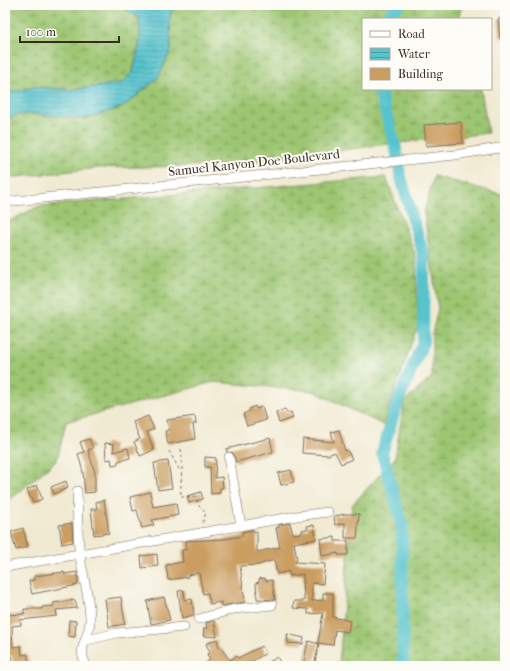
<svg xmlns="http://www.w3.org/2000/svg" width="510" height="671" viewBox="0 0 510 671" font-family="'IM FELL French Canon',serif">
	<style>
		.wetland { fill: url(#wetland-marsh); stroke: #6c7848 }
		.water { fill: url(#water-rules); stroke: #487676 }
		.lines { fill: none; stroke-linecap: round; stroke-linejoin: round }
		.river { stroke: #56c3cd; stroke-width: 12 }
		.building { fill: #ca9d61 }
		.minor-casing { stroke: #7b6d5d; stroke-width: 10 }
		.path { stroke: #7b6d5d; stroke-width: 1; stroke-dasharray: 3 3; stroke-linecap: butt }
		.minor { stroke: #fff; stroke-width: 9 }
		.labels { text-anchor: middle; stroke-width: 4; stroke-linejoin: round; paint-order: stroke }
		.street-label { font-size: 13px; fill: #3b2a1e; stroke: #fdfcf7 }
	</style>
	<defs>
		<pattern id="wetland-marsh" width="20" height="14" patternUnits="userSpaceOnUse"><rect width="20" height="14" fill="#9dc672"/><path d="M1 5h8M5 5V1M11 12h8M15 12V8" fill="none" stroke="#81a15d"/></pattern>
		<pattern id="water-rules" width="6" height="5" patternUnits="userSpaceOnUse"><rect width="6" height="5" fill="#56c3cd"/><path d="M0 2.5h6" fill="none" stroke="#489fa6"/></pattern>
	</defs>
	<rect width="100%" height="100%" fill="#fdfcf7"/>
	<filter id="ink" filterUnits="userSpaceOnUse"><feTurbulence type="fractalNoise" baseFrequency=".025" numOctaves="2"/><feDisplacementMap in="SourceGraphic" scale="8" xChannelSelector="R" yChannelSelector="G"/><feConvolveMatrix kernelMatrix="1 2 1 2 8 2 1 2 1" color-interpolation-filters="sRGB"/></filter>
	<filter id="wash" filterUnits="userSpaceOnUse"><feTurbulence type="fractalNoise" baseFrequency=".012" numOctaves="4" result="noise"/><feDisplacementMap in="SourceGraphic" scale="16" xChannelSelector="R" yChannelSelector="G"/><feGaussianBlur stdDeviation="0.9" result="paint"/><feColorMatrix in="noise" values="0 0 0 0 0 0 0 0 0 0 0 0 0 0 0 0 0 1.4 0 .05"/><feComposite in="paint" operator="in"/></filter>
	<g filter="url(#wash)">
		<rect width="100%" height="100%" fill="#f1ead2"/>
		<g class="wetland">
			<polygon points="5,5 119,5 139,18 140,40 133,72 122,83 70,90 36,87 5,93"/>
			<polygon points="170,5 462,5 458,19 363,19 363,89 481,89 488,133 381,145 232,165 99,168 8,178 5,157 5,120 17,115 36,114 85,119 123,107 158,78 171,50 170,18 172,9"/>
			<polygon points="434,176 505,195 505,666 339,666 352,505 395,458 404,402 432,377 432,333 438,309 424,213"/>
			<polygon points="386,177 416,257 418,325 383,425 313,391 214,382 66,422 57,460 5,504 5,223 39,206"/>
		</g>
		<polygon class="water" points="119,5 170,5 172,9 170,18 171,50 158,78 123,107 85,119 36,114 17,115 5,120 5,93 36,87 70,90 122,83 133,72 140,40 139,18"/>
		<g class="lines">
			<g class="river">
				<polyline points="386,19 399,5"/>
				<polyline points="379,89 396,149 400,174 424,257 423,342 396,407 382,453 402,524 403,660 404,666"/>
			</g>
		</g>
		<g id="blocks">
			<g class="building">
				<polygon points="505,18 505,38 500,38 498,19"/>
				<polygon points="461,122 463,143 426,146 424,125"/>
				<polygon points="255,406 256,409 262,407 266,420 247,426 243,414 250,411 249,409"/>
				<polygon points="285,409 287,413 291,412 293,418 279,423 276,413"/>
				<polygon points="148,416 154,429 147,432 154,450 140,456 134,442 140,439 133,422"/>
				<polygon points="195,416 196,424 193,424 195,439 168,444 165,431 169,430 167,420"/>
				<polygon points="339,430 345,451 347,450 352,459 341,464 335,452 328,455 302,453 303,439 334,442 331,432"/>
				<polygon points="270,438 273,452 236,462 233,453 227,452 226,449"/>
				<polygon points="89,439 93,448 88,450 95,473 95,492 85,493 83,472 78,454 84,452 80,442"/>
				<polygon points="105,443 114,444 113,452 128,448 130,458 118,461 118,464 112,465 111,459 106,460"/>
				<polygon points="205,457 216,458 215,478 222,477 223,488 220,488 220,493 211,494 210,467 205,467"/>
				<polygon points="168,461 172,488 158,490 154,463"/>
				<polygon points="291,470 294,482 281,485 278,473"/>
				<polygon points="66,481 68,488 54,494 51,487"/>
				<polygon points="37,485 42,499 33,503 27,490"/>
				<polygon points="150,492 153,507 176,503 178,515 152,520 154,525 142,528 137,510 133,511 130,497"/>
				<polygon points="201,492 203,499 189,503 187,496"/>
				<polygon points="104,500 109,533 94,535 91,509 97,509 96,502"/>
				<polygon points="346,514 359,514 357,538 345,538 345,523 335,525 334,516"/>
				<polygon points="72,523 73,542 62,544 59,525"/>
				<polygon points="290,523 293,534 302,533 302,530 308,529 307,526 314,525 316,539 294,543 297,560 295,562 325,564 323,584 312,583 312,601 323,600 323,593 333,593 333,617 350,621 348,632 335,630 333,645 318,643 323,613 308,614 308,609 293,608 294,601 304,601 303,574 290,576 289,571 277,574 274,560 258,565 240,566 245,602 221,606 221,602 210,604 208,593 203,594 199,573 188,575 188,577 168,580 166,565 183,562 182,550 187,549 186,541 224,539 243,536 242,532 253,530 254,532 257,531 257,552 280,547 276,528 279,527 279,525"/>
				<polygon points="23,528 28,547 16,550 11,532"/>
				<polygon points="335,537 335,541 348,541 348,555 338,555 338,553 322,556 320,539"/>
				<polygon points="157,554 158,566 142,568 141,556"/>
				<polygon points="64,572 64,574 77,572 78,585 32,594 29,581 34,580 34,576"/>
				<polygon points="265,578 266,581 272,580 275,600 257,599 256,583 259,582 259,579"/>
				<polygon points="184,590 185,600 192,599 194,615 182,618 178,591"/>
				<polygon points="121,597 125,624 109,627 105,599"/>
				<polygon points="164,597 170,620 151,624 147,601"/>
				<polygon points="75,600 77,608 56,610 57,616 20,620 21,625 12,626 13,647 21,646 22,655 27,654 29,662 14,665 12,656 5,657 5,615 24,614 24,609 42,609 42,607 54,606 53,603"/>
				<polygon points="69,620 76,621 75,637 68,636"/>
				<polygon points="214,621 217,637 203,636 204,628 207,628 206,623"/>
				<polygon points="287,634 304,638 303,644 288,643"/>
				<polygon points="217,639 219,648 221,648 230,660 236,656 238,658 262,646 266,653 244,666 236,666 234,663 229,666 202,666 210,660 207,654 210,652 206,644"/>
				<polygon points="308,641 319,644 314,666 303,666"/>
				<polygon points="277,657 282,666 263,666"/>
			</g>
		</g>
	</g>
	<g filter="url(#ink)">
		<use href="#blocks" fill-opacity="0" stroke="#7b6d5d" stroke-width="1"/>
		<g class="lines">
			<g class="minor-casing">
				<g id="minor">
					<polyline points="5,202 455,155 505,147"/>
					<polyline points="229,457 241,526"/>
					<path d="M 77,491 C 78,513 77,535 80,556 C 83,577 90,599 90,620 C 90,639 75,648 87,666"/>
					<polyline points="5,567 297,516 328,512"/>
					<polyline points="199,619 234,609 272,605"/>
					<polyline points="87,640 117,633 184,627"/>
				</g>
			</g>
			<g class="path">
				<path d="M 181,449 C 184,464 180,480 181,497 L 195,496 L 199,506 L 206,513 L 202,524"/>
				<polyline points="169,451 180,471"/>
			</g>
			<use href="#minor" class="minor"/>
		</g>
	</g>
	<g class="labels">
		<g class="street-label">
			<text transform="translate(254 162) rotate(-6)" y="5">Samuel Kanyon Doe Boulevard</text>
		</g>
	</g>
	<rect width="510" height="671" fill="none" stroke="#fdfcf7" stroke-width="20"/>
	<rect x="362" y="18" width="130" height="72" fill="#fdfcf7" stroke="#afa8a0"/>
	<rect x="370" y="31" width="20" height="6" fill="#ffffff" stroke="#afa8a0"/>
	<text x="398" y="38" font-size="12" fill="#3b2a1e">Road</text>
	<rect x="370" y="48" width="20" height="12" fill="url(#water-rules)" stroke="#afa8a0"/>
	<text x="398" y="58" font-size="12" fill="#3b2a1e">Water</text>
	<rect x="370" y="68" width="20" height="12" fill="#ca9d61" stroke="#afa8a0"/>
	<text x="398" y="78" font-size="12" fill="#3b2a1e">Building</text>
	<path d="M20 36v6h99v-6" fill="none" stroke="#3b2a1e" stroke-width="2"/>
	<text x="26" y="36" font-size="12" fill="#3b2a1e" stroke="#fdfcf7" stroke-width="3" paint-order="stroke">100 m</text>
</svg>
